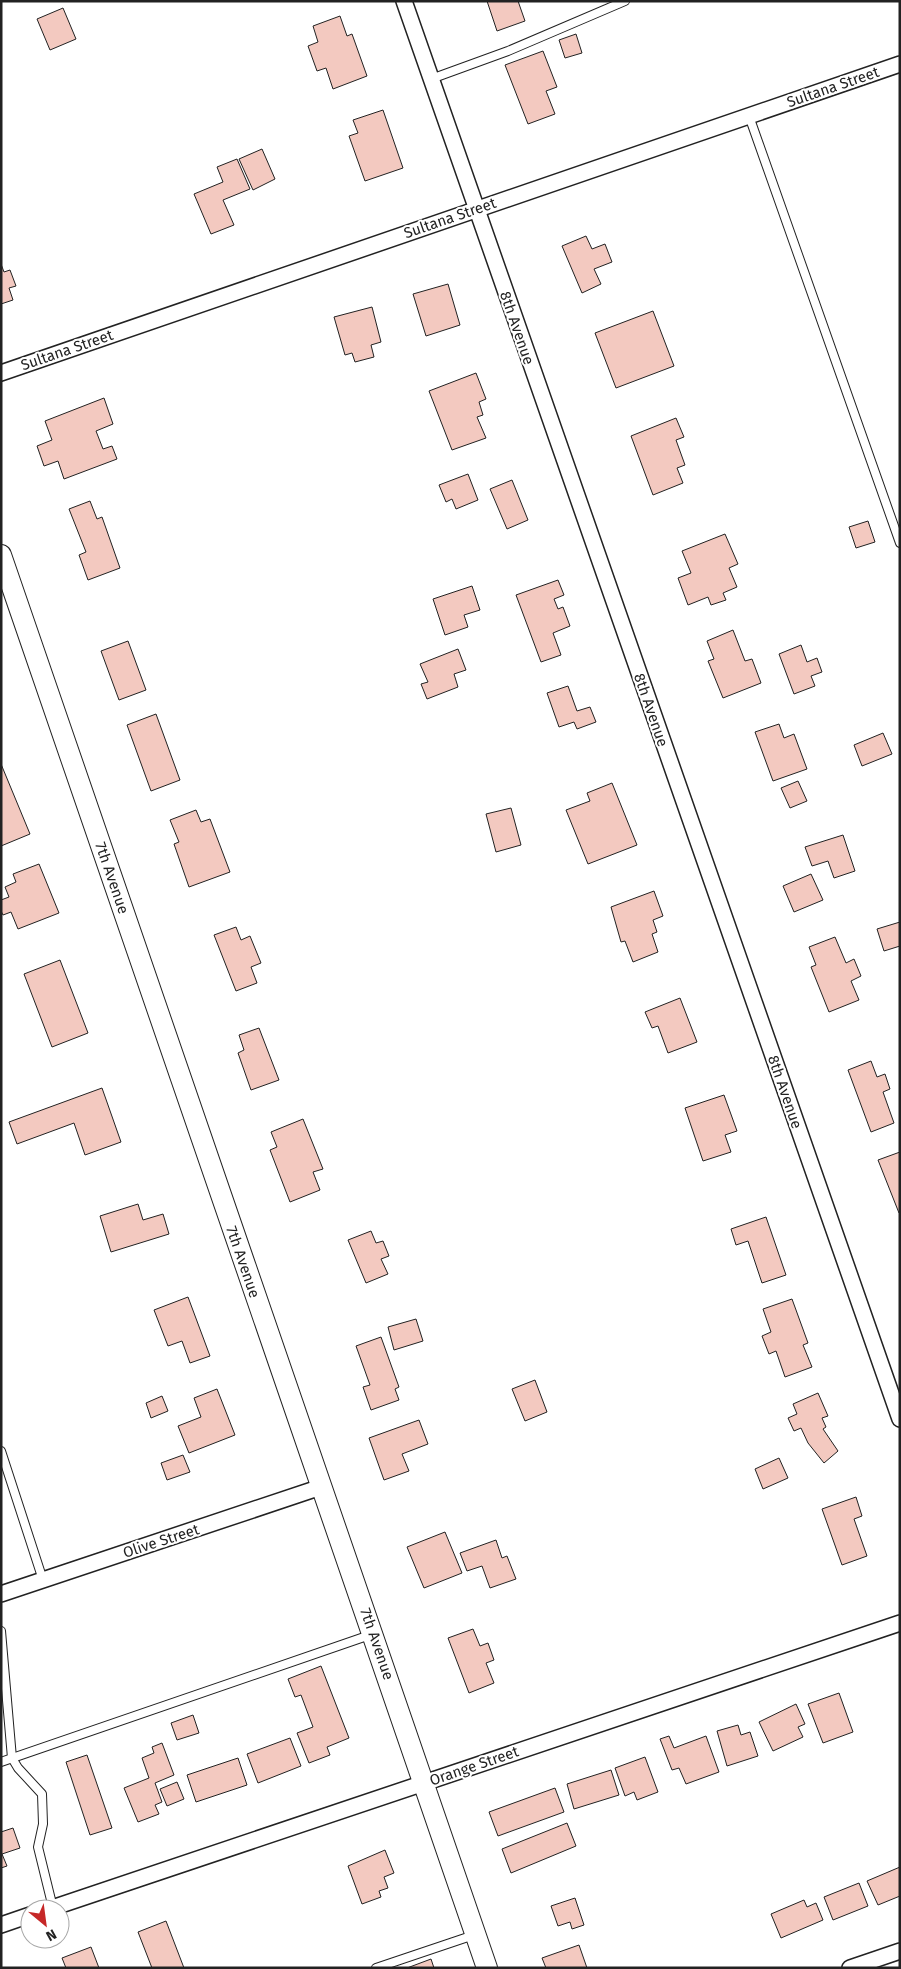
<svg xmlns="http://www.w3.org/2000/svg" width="901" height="1969" viewBox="0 0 901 1969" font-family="'Fira Sans',sans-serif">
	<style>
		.building { fill: #f3c9c0; stroke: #222 }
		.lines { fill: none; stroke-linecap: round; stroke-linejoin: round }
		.service-casing { stroke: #222; stroke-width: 10 }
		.minor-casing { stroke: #222; stroke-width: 18 }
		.tertiary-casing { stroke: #222; stroke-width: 22 }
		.service { stroke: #fff; stroke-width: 8 }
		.minor { stroke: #fff; stroke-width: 15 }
		.tertiary { stroke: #fff; stroke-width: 20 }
		.labels { text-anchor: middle; stroke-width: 4; stroke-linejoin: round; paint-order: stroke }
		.street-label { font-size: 15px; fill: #222; stroke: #fff }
	</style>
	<rect width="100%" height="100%" fill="#fff"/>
	<g class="building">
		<polygon points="487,1 518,1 525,21 497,31"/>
		<polygon points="63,8 76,39 50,50 37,19"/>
		<polygon points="340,16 347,36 352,34 367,76 333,89 326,68 317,71 308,46 318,42 313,26"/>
		<polygon points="576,34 582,53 565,58 559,40"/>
		<polygon points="543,51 557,87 546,91 555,114 528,124 505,65"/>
		<polygon points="383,110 403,168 365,181 349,136 358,133 353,120"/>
		<polygon points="262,149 275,179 253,190 239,159"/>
		<polygon points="237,159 250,189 223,200 234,225 211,234 194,194 223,182 217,167"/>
		<polygon points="586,236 592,249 605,244 612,262 594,269 601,284 582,293 562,246"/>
		<polygon points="1,264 4,272 10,270 16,286 9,288 13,300 1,304"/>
		<polygon points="448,284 460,325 426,336 413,294"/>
		<polygon points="372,307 381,342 371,345 374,357 355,362 352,353 345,355 334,317"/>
		<polygon points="653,311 674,366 616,388 595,333"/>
		<polygon points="476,373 486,399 479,402 483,415 477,417 486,438 452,450 429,391"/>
		<polygon points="104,398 113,424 96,431 103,449 112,446 117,459 64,479 58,461 44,466 37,446 52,440 45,421"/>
		<polygon points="676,418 684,437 676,440 685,465 677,468 683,483 653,495 631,436"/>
		<polygon points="468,474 478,500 456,509 452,499 446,502 439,485"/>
		<polygon points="512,480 528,520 507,529 490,489"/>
		<polygon points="90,501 97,519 102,517 120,568 88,580 79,555 86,552 69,509"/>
		<polygon points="868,521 875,542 856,548 849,527"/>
		<polygon points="725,534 738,564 729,568 737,587 723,593 726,600 711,605 708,597 688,605 678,578 691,573 682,551"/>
		<polygon points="558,580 564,595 554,599 558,609 563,607 570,626 553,633 561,655 541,662 516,595"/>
		<polygon points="472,586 480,610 464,615 468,627 445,635 433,599"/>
		<polygon points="733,630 745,661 752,659 761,683 723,698 708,661 714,659 707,641"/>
		<polygon points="128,641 146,690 119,700 101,651"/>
		<polygon points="801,645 807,662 817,658 822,672 811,676 815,686 794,694 779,654"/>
		<polygon points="458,649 466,670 454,674 458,687 427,699 421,684 428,682 420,664"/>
		<polygon points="568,686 577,711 590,707 596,722 577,729 574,722 559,727 547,693"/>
		<polygon points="156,714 180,780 151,791 127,725"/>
		<polygon points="779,724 784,738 794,734 807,769 773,781 755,732"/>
		<polygon points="883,733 892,754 862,766 854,745"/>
		<polygon points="1,764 30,834 1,846"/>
		<polygon points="798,781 807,801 790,808 781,788"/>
		<polygon points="612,783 637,845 588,864 566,810 590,801 587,793"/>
		<polygon points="511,808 521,845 496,852 486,814"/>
		<polygon points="196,810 201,822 210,819 230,872 189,887 174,844 179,842 170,820"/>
		<polygon points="843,835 855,871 834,878 828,861 812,866 805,847"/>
		<polygon points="39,864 59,913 18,929 11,912 3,915 1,911 1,900 9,897 5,887 16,882 13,874"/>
		<polygon points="811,874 823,900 794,912 783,886"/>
		<polygon points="654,891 663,916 653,920 657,932 652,934 658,952 633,962 625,941 621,942 611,907"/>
		<polygon points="900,922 900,946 884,951 877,929"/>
		<polygon points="236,927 241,940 250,936 261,963 251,967 257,983 236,991 214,935"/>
		<polygon points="835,937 846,963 854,959 861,976 851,981 859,1000 829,1012 811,967 816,965 809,947"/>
		<polygon points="60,960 88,1033 52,1047 24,974"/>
		<polygon points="680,998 697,1042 668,1053 658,1026 652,1028 645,1012"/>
		<polygon points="259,1028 279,1080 251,1090 238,1053 244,1050 239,1035"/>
		<polygon points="871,1061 877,1077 885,1074 890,1089 883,1092 894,1123 871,1132 848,1070"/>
		<polygon points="102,1088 121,1142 85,1155 74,1123 17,1144 9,1122"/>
		<polygon points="724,1095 737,1131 725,1135 731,1152 703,1161 685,1108"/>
		<polygon points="303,1119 323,1169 313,1172 320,1190 290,1202 270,1150 277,1147 271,1132"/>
		<polygon points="900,1152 900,1212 899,1213 878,1160"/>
		<polygon points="138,1204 143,1220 163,1214 169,1234 111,1252 100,1216"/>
		<polygon points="766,1217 786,1275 762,1283 748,1241 736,1245 731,1229"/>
		<polygon points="371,1231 376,1243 383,1241 389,1256 381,1259 388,1274 366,1283 348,1240"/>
		<polygon points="188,1297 210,1356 190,1363 182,1341 168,1346 154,1310"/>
		<polygon points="792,1299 808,1343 803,1345 812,1367 785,1377 776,1351 769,1354 762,1336 771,1332 763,1309"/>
		<polygon points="416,1319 423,1341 394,1350 388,1327"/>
		<polygon points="381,1337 399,1387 395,1389 399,1400 371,1410 363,1387 370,1385 356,1346"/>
		<polygon points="535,1380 547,1412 525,1421 512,1389"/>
		<polygon points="217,1389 235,1435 189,1453 178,1426 201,1417 194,1398"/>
		<polygon points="818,1393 828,1416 822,1418 826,1427 823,1429 838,1451 824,1463 808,1443 801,1428 794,1431 788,1418 797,1414 793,1404"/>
		<polygon points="162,1396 168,1411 151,1418 146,1403"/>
		<polygon points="419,1420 428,1444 402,1454 409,1471 384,1480 369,1438"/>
		<polygon points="183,1455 190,1472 167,1480 161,1463"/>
		<polygon points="779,1458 788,1478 763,1489 755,1469"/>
		<polygon points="856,1497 862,1516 854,1519 867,1556 842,1565 822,1509"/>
		<polygon points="445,1532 462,1573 424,1588 407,1547"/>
		<polygon points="496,1540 502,1558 507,1556 516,1579 490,1588 482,1566 467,1571 460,1553"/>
		<polygon points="473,1629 480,1646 488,1643 494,1660 486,1663 494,1683 469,1693 448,1638"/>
		<polygon points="321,1666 349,1738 327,1747 330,1755 309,1763 297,1733 313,1727 301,1695 295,1697 288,1679"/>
		<polygon points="839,1693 853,1732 823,1743 808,1704"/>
		<polygon points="796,1704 805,1724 798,1727 803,1737 773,1751 759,1722"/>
		<polygon points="193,1715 199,1733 177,1740 171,1723"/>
		<polygon points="738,1725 741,1735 750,1732 758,1756 727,1766 717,1731"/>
		<polygon points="669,1736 674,1748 706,1736 719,1772 686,1784 679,1768 672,1770 660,1739"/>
		<polygon points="290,1738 301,1766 258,1783 247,1754"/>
		<polygon points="162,1743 174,1775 155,1783 162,1802 155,1805 159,1814 138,1822 124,1788 149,1778 142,1758 154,1753 152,1747"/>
		<polygon points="87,1755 112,1828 90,1835 66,1762"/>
		<polygon points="645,1757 658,1792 637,1800 634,1792 625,1796 615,1768"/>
		<polygon points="238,1758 247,1785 196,1802 187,1775"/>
		<polygon points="611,1770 619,1795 574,1809 567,1784"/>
		<polygon points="177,1782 184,1799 167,1806 160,1789"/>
		<polygon points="555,1788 564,1812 498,1836 489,1812"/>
		<polygon points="567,1823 576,1846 511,1873 502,1849"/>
		<polygon points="13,1828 20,1848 2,1854 7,1866 1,1868 1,1832"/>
		<polygon points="385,1850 394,1873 384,1877 388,1888 379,1891 381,1897 362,1904 348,1866"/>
		<polygon points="900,1867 900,1896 878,1905 867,1881"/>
		<polygon points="859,1883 868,1906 833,1920 824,1897"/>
		<polygon points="575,1898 584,1925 572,1929 570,1922 558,1926 551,1906"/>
		<polygon points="804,1900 807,1907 816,1903 823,1920 781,1938 771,1914"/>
		<polygon points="166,1921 184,1968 152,1968 138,1932"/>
		<polygon points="579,1945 587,1968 546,1968 542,1958"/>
		<polygon points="91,1947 99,1968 66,1968 62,1958"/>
		<polygon points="431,1959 434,1968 407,1968"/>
	</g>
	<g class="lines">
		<g class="service-casing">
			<g id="service">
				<polyline points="431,79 508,51 625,1"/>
				<polyline points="749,116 900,543"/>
				<polyline points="1,1451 43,1580"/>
				<polyline points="1,1631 12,1758 18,1768 42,1794 43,1824 38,1847 53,1908"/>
				<polyline points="1,1762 370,1635"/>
				<polyline points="376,1968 474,1935"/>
			</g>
		</g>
		<g class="minor-casing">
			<g id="minor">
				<polyline points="404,1 900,1419"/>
				<polyline points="1,373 900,64"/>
				<polyline points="1,1594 321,1487"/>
				<polyline points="49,1909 900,1623"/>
				<polyline points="1,1925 30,1915"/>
				<polyline points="850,1968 900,1951"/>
			</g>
		</g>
		<g class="tertiary-casing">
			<polyline id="tertiary" points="1,555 487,1968"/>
		</g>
		<use href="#service" class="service"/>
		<use href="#minor" class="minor"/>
		<use href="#tertiary" class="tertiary"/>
	</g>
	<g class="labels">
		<g class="street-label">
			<text transform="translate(833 87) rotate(-19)" y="5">Sultana Street</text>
			<text transform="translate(450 218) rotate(-19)" y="5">Sultana Street</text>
			<text transform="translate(517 328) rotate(71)" y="5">8th Avenue</text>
			<text transform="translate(67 350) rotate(-19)" y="5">Sultana Street</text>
			<text transform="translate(651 710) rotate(71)" y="5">8th Avenue</text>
			<text transform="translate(112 878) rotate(71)" y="5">7th Avenue</text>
			<text transform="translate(785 1092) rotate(71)" y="5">8th Avenue</text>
			<text transform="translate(243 1262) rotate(71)" y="5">7th Avenue</text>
			<text transform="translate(161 1541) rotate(-18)" y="5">Olive Street</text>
			<text transform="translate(377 1644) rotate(71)" y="5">7th Avenue</text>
			<text transform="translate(474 1766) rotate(-19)" y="5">Orange Street</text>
		</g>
	</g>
	<rect width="901" height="1969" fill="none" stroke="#222222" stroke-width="5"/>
	<g transform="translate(45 1924) rotate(151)"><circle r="24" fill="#ffffff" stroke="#a7a7a7"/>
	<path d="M0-4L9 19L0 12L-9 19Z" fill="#c62828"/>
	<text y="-8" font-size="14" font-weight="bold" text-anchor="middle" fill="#222222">N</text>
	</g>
</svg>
